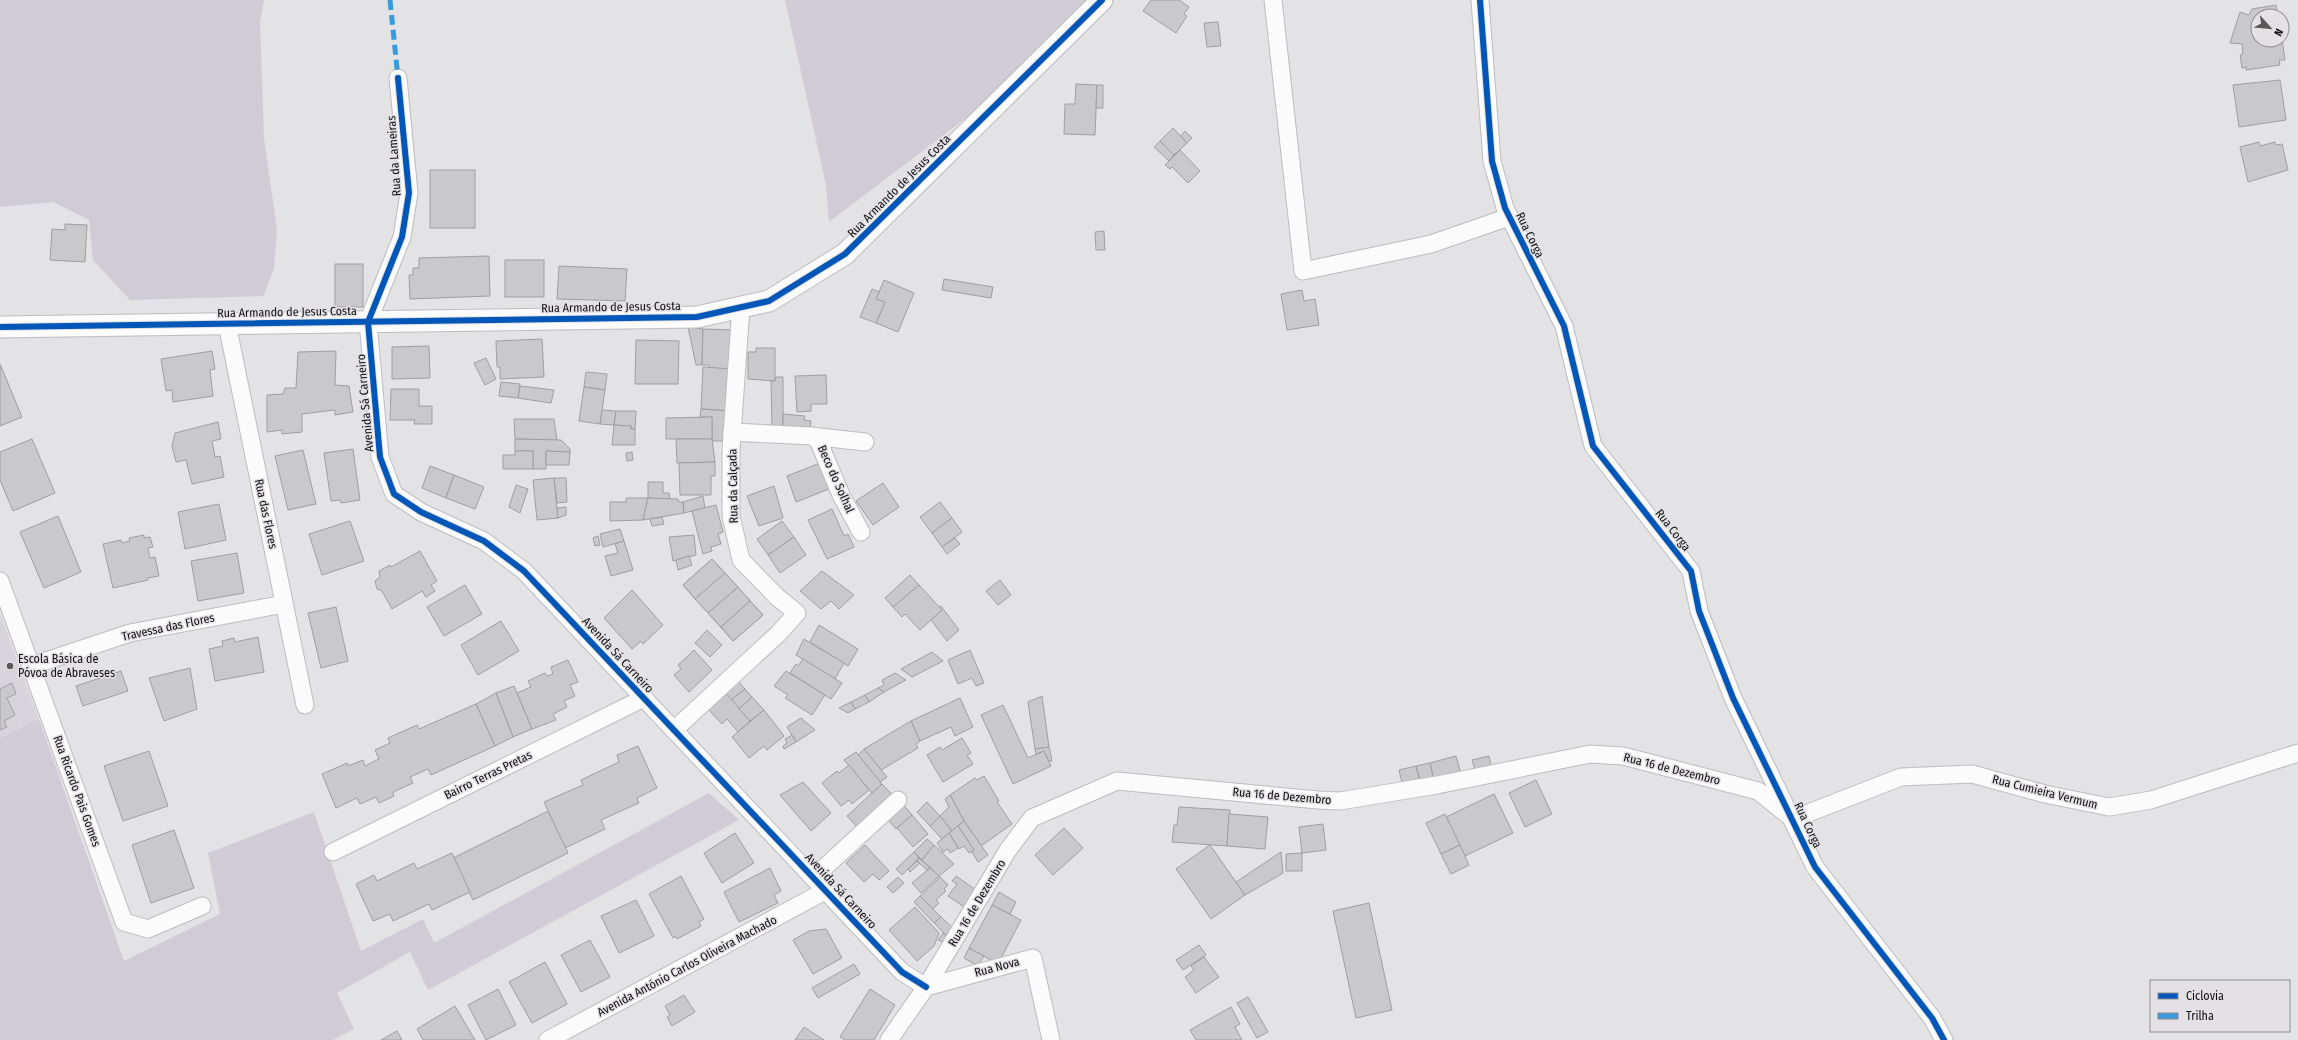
<svg xmlns="http://www.w3.org/2000/svg" width="2298" height="1040" viewBox="0 0 2298 1040" font-family="'Fira Sans Condensed',sans-serif">
	<style>
		.built { fill: #d8d4db }
		.green { fill: #d1cbd6 }
		.building { fill: #c9c8ca; stroke: #9f9ea0 }
		.lines { fill: none; stroke-linecap: round; stroke-linejoin: round }
		.minor-casing { stroke: #bdbcbe; stroke-width: 19 }
		.tertiary-casing { stroke: #bdbcbe; stroke-width: 23 }
		.minor { stroke: #fbfbfb; stroke-width: 17 }
		.tertiary { stroke: #fbfbfb; stroke-width: 21 }
		.quiet { stroke: #3a9ade; stroke-width: 5; stroke-dasharray: 10 5; stroke-linecap: butt }
		.cycleway-casing { stroke: #e3e1e5; stroke-width: 8 }
		.cycleway { stroke: #0057b8; stroke-width: 6 }
		.poi-dot { fill: #5a595a; stroke: #e3e1e5; stroke-width: 1.5 }
		.labels { text-anchor: middle; stroke-width: 3; stroke-linejoin: round; paint-order: stroke }
		.street-label { font-size: 12px; fill: #100f10; stroke: #e3e1e5 }
		.poi-label { font-size: 12px; fill: #100f10; stroke: #e3e1e5; text-anchor: start }
	</style>
	<rect width="100%" height="100%" fill="#e3e2e4"/>
	<polygon class="built" points="0,614 39,719 0,738"/>
	<g class="green">
		<polygon points="0,0 264,0 260,22 264,138 277,230 274,269 263,296 130,300 93,260 89,220 53,202 0,207"/>
		<polygon points="785,0 1089,0 1044,59 829,222 826,185"/>
		<polygon points="39,719 124,961 220,914 208,853 314,812 361,951 423,919 434,943 709,793 739,820 428,990 410,952 337,993 354,1029 333,1040 0,1040 0,738"/>
	</g>
	<g class="building">
		<polygon points="1151,0 1179,0 1189,7 1184,14 1187,16 1176,33 1143,11"/>
		<polygon points="2276,5 2278,16 2258,16 2258,40 2282,40 2285,60 2279,60 2280,65 2246,70 2246,67 2242,68 2240,55 2243,54 2242,44 2230,43 2240,12 2249,15 2252,9"/>
		<polygon points="1218,22 1221,46 1207,47 1204,23"/>
		<polygon points="2280,80 2286,120 2239,127 2233,85"/>
		<polygon points="1076,84 1097,85 1095,135 1064,134 1065,104 1075,104"/>
		<polygon points="1097,85 1103,85 1103,108 1096,108"/>
		<polygon points="1173,128 1187,143 1174,155 1160,141"/>
		<polygon points="1185,131 1192,138 1187,143 1181,136"/>
		<polygon points="1160,141 1174,155 1169,161 1154,147"/>
		<polygon points="2259,142 2260,146 2275,142 2276,145 2282,144 2288,170 2248,182 2240,147"/>
		<polygon points="1180,150 1200,171 1188,183 1172,167 1170,169 1165,165"/>
		<rect x="430" y="170" width="45" height="58"/>
		<polygon points="65,224 87,225 85,262 50,260 52,229 65,230"/>
		<polygon points="1104,231 1105,250 1096,250 1095,232"/>
		<polygon points="489,256 490,296 410,299 409,275 413,275 413,268 419,268 419,258"/>
		<rect x="505" y="260" width="39" height="37"/>
		<rect x="335" y="264" width="28" height="43"/>
		<polygon points="559,266 627,269 625,301 557,299"/>
		<polygon points="944,279 993,287 991,298 942,290"/>
		<polygon points="884,280 914,293 898,332 876,323 885,302 876,299"/>
		<polygon points="872,289 879,292 876,299 885,302 876,323 860,317"/>
		<polygon points="1302,290 1304,301 1315,299 1319,325 1287,330 1281,294"/>
		<polygon points="688,327 703,329 702,365 696,365"/>
		<polygon points="703,329 734,330 732,369 709,368 709,365 702,365"/>
		<polygon points="542,339 544,377 500,379 500,367 497,367 496,341"/>
		<polygon points="636,340 679,341 678,384 635,384"/>
		<polygon points="429,346 430,378 392,379 392,347"/>
		<polygon points="756,348 775,348 775,381 748,379 748,352 756,352"/>
		<polygon points="212,351 215,369 210,370 213,396 173,402 172,390 166,391 161,359"/>
		<polygon points="336,351 335,385 349,386 353,412 335,415 335,410 302,414 302,432 282,434 282,430 267,432 267,395 283,394 285,388 296,388 298,352"/>
		<polygon points="486,358 496,379 485,385 474,363"/>
		<polygon points="0,364 22,417 0,426"/>
		<polygon points="703,367 732,369 730,411 701,409"/>
		<polygon points="586,372 607,374 605,390 584,387"/>
		<polygon points="826,375 827,404 811,404 811,411 797,412 795,376"/>
		<polygon points="776,377 783,377 783,428 772,428 771,381 775,381"/>
		<polygon points="501,382 520,384 518,398 499,396"/>
		<polygon points="520,386 554,390 551,403 518,398"/>
		<polygon points="584,387 605,390 600,424 579,421"/>
		<polygon points="391,389 419,389 419,406 432,406 432,424 414,424 415,420 390,420"/>
		<polygon points="701,409 730,411 728,441 712,441 712,417 700,417"/>
		<polygon points="602,410 616,411 614,425 600,424"/>
		<polygon points="616,411 636,411 635,429 631,429 631,426 614,425"/>
		<polygon points="783,414 805,416 804,420 811,421 810,431 783,428"/>
		<polygon points="712,417 712,439 666,439 666,418"/>
		<polygon points="514,419 554,419 557,440 515,439"/>
		<polygon points="218,422 221,439 212,441 215,457 220,456 224,477 192,484 186,460 176,462 172,446 175,433"/>
		<polygon points="614,425 631,426 631,429 635,429 635,445 612,445"/>
		<polygon points="32,439 55,493 13,511 0,480 0,452"/>
		<polygon points="515,439 561,440 570,449 570,452 546,451 546,469 533,469 533,451 515,451"/>
		<polygon points="676,439 712,439 715,462 677,463"/>
		<polygon points="353,449 360,500 341,503 340,500 331,501 324,453"/>
		<polygon points="303,450 316,504 288,510 275,456"/>
		<polygon points="515,451 533,451 533,469 503,469 503,455 515,455"/>
		<polygon points="546,451 570,452 569,465 546,465"/>
		<polygon points="632,452 633,460 627,461 626,453"/>
		<polygon points="712,462 715,462 715,476 711,476 711,495 680,495 679,463"/>
		<polygon points="820,463 829,489 796,502 787,476"/>
		<polygon points="430,466 454,475 446,498 422,488"/>
		<polygon points="454,475 484,487 475,509 446,498"/>
		<polygon points="554,478 566,478 567,502 557,503"/>
		<polygon points="554,478 558,518 537,520 533,480"/>
		<polygon points="648,482 663,482 663,493 669,493 670,499 648,498"/>
		<polygon points="883,483 899,507 873,525 856,501"/>
		<polygon points="516,485 528,489 520,513 509,507"/>
		<polygon points="774,486 783,518 759,526 747,496"/>
		<polygon points="703,496 705,508 684,513 683,502"/>
		<polygon points="626,498 648,498 643,520 610,521 610,502 626,502"/>
		<polygon points="648,498 678,499 679,502 683,502 684,513 643,520"/>
		<polygon points="940,502 952,518 932,533 920,517"/>
		<polygon points="219,504 226,540 185,549 178,512"/>
		<polygon points="716,505 723,532 718,534 721,544 711,547 712,551 703,554 692,511"/>
		<polygon points="566,507 566,515 558,518 557,508"/>
		<polygon points="832,509 844,536 848,534 854,547 827,559 808,520"/>
		<polygon points="58,516 81,572 44,588 20,532"/>
		<polygon points="662,517 664,524 652,526 650,519"/>
		<polygon points="952,518 962,532 942,547 932,533"/>
		<polygon points="350,521 364,561 322,575 309,534"/>
		<polygon points="782,521 794,537 768,555 757,539"/>
		<polygon points="620,529 624,541 603,547 600,534"/>
		<polygon points="144,535 144,538 150,537 153,547 148,548 150,558 155,557 159,576 148,578 148,580 113,588 103,544 121,540 122,543 130,541 129,538"/>
		<polygon points="694,535 696,555 673,561 669,537"/>
		<polygon points="598,536 600,545 595,546 593,538"/>
		<polygon points="794,537 806,555 780,573 768,555"/>
		<polygon points="955,538 960,544 947,554 942,547"/>
		<polygon points="624,541 633,570 611,576 605,556 618,553 615,544"/>
		<polygon points="420,551 437,581 431,585 435,591 426,597 422,591 392,609 382,591 377,589 375,581 380,577 379,571 390,565 391,567"/>
		<polygon points="237,553 244,593 198,601 191,561"/>
		<polygon points="689,556 692,565 678,570 676,560"/>
		<polygon points="712,559 725,573 695,599 683,585"/>
		<polygon points="712,559 763,615 733,641 683,585"/>
		<polygon points="822,571 854,595 839,609 831,601 821,609 800,591"/>
		<polygon points="725,573 738,587 708,613 695,599"/>
		<polygon points="910,575 919,585 893,607 885,598"/>
		<polygon points="1000,580 1011,595 998,605 986,591"/>
		<polygon points="465,585 482,614 444,636 427,607"/>
		<polygon points="919,585 942,610 920,630 905,614 902,617 893,607"/>
		<polygon points="738,587 750,601 721,627 708,613"/>
		<polygon points="632,590 663,625 643,644 641,641 632,649 604,618"/>
		<polygon points="750,601 763,615 733,641 721,627"/>
		<polygon points="941,606 959,630 947,641 931,620 942,610 939,607"/>
		<polygon points="336,607 348,661 321,668 308,613"/>
		<polygon points="501,621 519,651 478,675 461,645"/>
		<polygon points="819,625 858,649 848,666 810,642"/>
		<polygon points="707,630 722,645 710,657 695,643"/>
		<polygon points="258,637 264,672 215,681 209,649 223,646 222,641 234,638 235,642"/>
		<polygon points="804,639 844,663 835,679 796,655"/>
		<polygon points="694,650 712,670 689,692 674,675 681,669 678,665"/>
		<polygon points="970,650 984,683 976,686 972,678 958,684 948,660"/>
		<polygon points="932,652 943,661 912,677 901,669"/>
		<polygon points="803,659 842,683 831,699 790,673 796,664 798,666"/>
		<polygon points="568,660 578,682 570,685 575,696 564,701 567,707 553,714 556,720 532,729 517,693 531,687 528,681 545,673 547,676 553,674 551,667"/>
		<polygon points="190,668 197,709 164,721 149,678"/>
		<polygon points="121,671 128,691 83,706 76,686"/>
		<polygon points="786,671 825,695 812,715 785,698 788,695 774,686"/>
		<polygon points="895,673 906,680 884,692 878,688 884,685 882,680"/>
		<polygon points="738,681 745,689 731,700 725,692"/>
		<polygon points="12,683 16,694 7,698 15,715 4,721 7,727 0,730 0,689"/>
		<polygon points="514,686 532,729 513,737 496,693"/>
		<polygon points="878,688 884,692 869,702 865,695"/>
		<polygon points="745,689 752,697 739,709 731,700"/>
		<polygon points="725,692 750,721 738,732 727,719 722,724 707,708"/>
		<polygon points="496,693 513,737 495,746 476,704"/>
		<polygon points="865,695 869,702 855,709 851,702"/>
		<polygon points="1042,696 1049,747 1035,749 1028,702"/>
		<polygon points="752,697 764,710 750,721 739,709"/>
		<polygon points="960,698 973,727 955,736 951,727 920,741 911,721"/>
		<polygon points="851,702 855,709 848,713 839,708"/>
		<polygon points="476,704 495,746 431,775 428,769 410,777 413,783 393,792 394,796 379,803 376,797 360,804 357,798 336,808 322,774 347,763 348,766 363,760 365,766 379,759 375,750 390,743 388,738 417,725 419,729"/>
		<polygon points="1003,705 1028,758 1044,751 1051,766 1013,784 981,715"/>
		<polygon points="764,710 784,736 767,750 764,746 749,758 732,737"/>
		<polygon points="801,718 815,730 796,742 787,727"/>
		<polygon points="911,721 920,741 916,744 918,748 881,770 864,749"/>
		<polygon points="792,735 796,742 784,749 783,746 787,743 785,739"/>
		<polygon points="962,738 971,753 967,755 973,764 943,782 927,755 940,747 942,750"/>
		<polygon points="638,746 657,788 637,798 639,803 601,820 605,829 565,848 544,802 583,785 581,780 619,762 617,755"/>
		<polygon points="1049,747 1052,761 1049,761 1044,751 1036,754 1035,749"/>
		<polygon points="864,749 887,777 880,782 858,755"/>
		<polygon points="149,751 168,806 123,821 104,766"/>
		<polygon points="856,752 882,784 872,793 844,760"/>
		<polygon points="1456,756 1461,774 1434,781 1430,763"/>
		<polygon points="1489,756 1491,766 1475,770 1472,760"/>
		<polygon points="1430,763 1434,781 1421,784 1416,766"/>
		<polygon points="849,765 869,790 852,804 849,800 841,806 822,783 837,771 839,773"/>
		<polygon points="1416,766 1420,782 1403,787 1399,770"/>
		<polygon points="984,776 999,801 997,802 1012,824 981,846 964,821 950,795 975,778 977,780"/>
		<polygon points="1536,780 1552,814 1525,827 1509,793"/>
		<polygon points="803,782 831,813 811,831 780,795"/>
		<polygon points="882,784 895,798 860,830 847,816"/>
		<polygon points="1494,794 1513,833 1465,856 1446,817"/>
		<polygon points="950,795 964,821 952,831 940,816 949,807 945,799"/>
		<polygon points="901,802 912,815 896,829 885,816"/>
		<polygon points="927,802 940,816 930,826 917,812"/>
		<polygon points="1179,807 1230,810 1227,846 1172,842 1174,825 1177,825"/>
		<polygon points="548,811 568,853 473,900 453,858"/>
		<polygon points="1229,814 1268,817 1265,849 1227,846"/>
		<polygon points="1445,814 1460,845 1441,854 1426,823"/>
		<polygon points="912,815 928,834 913,847 897,828"/>
		<polygon points="940,816 952,831 942,839 930,826"/>
		<polygon points="964,821 988,855 978,862 972,852 974,850 958,826"/>
		<polygon points="1323,824 1326,850 1302,853 1299,827"/>
		<polygon points="958,826 974,850 969,853 964,846 959,849 949,833"/>
		<polygon points="1064,828 1083,848 1053,875 1035,855"/>
		<polygon points="174,830 194,888 151,903 132,845"/>
		<polygon points="735,833 754,863 722,883 704,853"/>
		<polygon points="949,833 958,848 950,853 948,849 943,852 937,843"/>
		<polygon points="927,839 934,845 922,860 914,852"/>
		<polygon points="865,845 889,871 879,880 873,874 864,882 846,863"/>
		<polygon points="934,845 954,864 939,876 922,860"/>
		<polygon points="1210,845 1245,895 1211,919 1176,869"/>
		<polygon points="1460,845 1469,865 1451,874 1441,854"/>
		<polygon points="914,852 919,858 902,875 896,869"/>
		<polygon points="1281,852 1283,873 1245,895 1236,882"/>
		<polygon points="452,853 470,892 432,910 429,904 393,921 390,914 373,921 356,884 374,875 377,881 414,863 417,869"/>
		<polygon points="1302,853 1302,871 1286,871 1286,854"/>
		<polygon points="919,858 930,868 927,870 917,861"/>
		<polygon points="917,861 920,863 910,872 908,869"/>
		<polygon points="770,868 781,891 774,895 778,903 739,922 724,892"/>
		<polygon points="930,868 939,876 921,893 912,883"/>
		<polygon points="681,876 704,919 699,922 701,926 677,939 675,936 673,938 649,894"/>
		<polygon points="956,876 976,890 964,907 948,896 957,884 952,881"/>
		<polygon points="898,877 904,883 893,893 887,887"/>
		<polygon points="940,877 948,885 944,889 946,891 936,900 939,903 933,909 920,896"/>
		<polygon points="999,892 1016,902 1010,914 992,905"/>
		<polygon points="920,896 941,917 934,923 914,902"/>
		<polygon points="636,900 654,936 619,953 601,916"/>
		<polygon points="1369,903 1392,1010 1356,1018 1333,911"/>
		<polygon points="992,905 1021,920 998,964 969,948"/>
		<polygon points="915,907 939,933 934,946 917,961 889,930"/>
		<polygon points="941,917 954,929 948,937 934,923"/>
		<polygon points="826,929 842,958 813,974 793,940 809,931"/>
		<polygon points="943,933 948,937 945,943 938,940"/>
		<polygon points="590,940 610,977 581,992 561,955"/>
		<polygon points="1199,945 1206,955 1183,970 1176,960"/>
		<polygon points="969,948 984,956 978,966 964,958"/>
		<polygon points="1204,957 1219,977 1196,993 1185,977 1194,970 1191,966"/>
		<polygon points="545,962 567,1004 532,1023 509,982"/>
		<polygon points="854,964 860,974 818,998 812,988"/>
		<polygon points="498,989 516,1025 486,1040 468,1005"/>
		<polygon points="870,989 895,1005 874,1040 845,1040 840,1037"/>
		<polygon points="684,995 695,1012 672,1026 667,1017 670,1015 665,1006"/>
		<polygon points="1248,997 1268,1032 1257,1038 1237,1003"/>
		<polygon points="455,1006 475,1040 423,1040 417,1029"/>
		<polygon points="1231,1007 1240,1024 1235,1027 1242,1040 1196,1040 1190,1030"/>
		<polygon points="804,1027 824,1040 795,1040"/>
		<polygon points="397,1031 402,1040 381,1040"/>
	</g>
	<g class="lines">
		<g class="minor-casing">
			<g id="minor">
				<polyline points="1273,0 1303,271 1431,244 1509,217"/>
				<polyline points="1480,0 1492,161 1505,208 1564,326 1593,446 1691,571 1699,611 1733,698 1815,867 1932,1018 1944,1040"/>
				<polyline points="398,78 409,193 402,237 368,322 380,457 394,494 421,512 484,541 524,571 902,972 926,987"/>
				<polyline points="227,324 305,705"/>
				<polyline points="732,432 811,436 818,440 841,495 861,532"/>
				<polyline points="811,436 865,442"/>
				<polyline points="0,581 124,922 148,929 202,906"/>
				<polyline points="31,666 130,633 284,604"/>
				<polyline points="674,730 778,634 797,613 777,597 741,560 731,516 731,449 741,307"/>
				<polyline points="1793,819 1901,777 1972,774 2045,794 2109,807 2151,800 2298,753"/>
				<polyline points="333,852 644,698"/>
				<polyline points="813,878 898,800"/>
				<polyline points="926,987 1033,958 1051,1040"/>
				<polyline points="548,1040 825,891"/>
				<polyline points="889,1040 926,987 1008,850 1032,818 1117,781 1318,800 1340,801 1437,785 1590,754 1623,756 1758,791 1788,815"/>
			</g>
		</g>
		<g class="tertiary-casing">
			<polyline id="tertiary" points="0,327 697,317 769,301 845,254 1102,0"/>
		</g>
		<use href="#minor" class="minor"/>
		<use href="#tertiary" class="tertiary"/>
		<polyline class="quiet" points="390,0 398,78"/>
		<g class="cycleway-casing">
			<g id="cycleway">
				<polyline points="1480,0 1492,161 1505,208 1564,326 1593,446 1691,571 1699,611 1733,698 1815,867 1932,1018 1944,1040"/>
				<polyline points="398,78 409,193 402,237 368,322 380,457 394,494 421,512 484,541 524,571 902,972 926,987"/>
				<polyline points="0,327 697,317 769,301 845,254 1102,0"/>
			</g>
		</g>
		<use href="#cycleway" class="cycleway"/>
	</g>
	<circle class="poi-dot" cx="10" cy="666" r="4"/>
	<g class="labels">
		<g class="street-label">
			<text transform="translate(394 156) rotate(-94)" y="4">Rua da Lameiras</text>
			<text transform="translate(899 186) rotate(-45)" y="4">Rua Armando de Jesus Costa</text>
			<text transform="translate(1530 235) rotate(64)" y="4">Rua Corga</text>
			<text transform="translate(611 307) rotate(-1)" y="4">Rua Armando de Jesus Costa</text>
			<text transform="translate(287 312) rotate(-1)" y="4">Rua Armando de Jesus Costa</text>
			<text transform="translate(365 403) rotate(-95)" y="4">Avenida Sá Carneiro</text>
			<text transform="translate(836 479) rotate(66)" y="4">Beco do Solhal</text>
			<text transform="translate(733 486) rotate(-91)" y="4">Rua da Calçada</text>
			<text transform="translate(266 514) rotate(78)" y="4">Rua das Flores</text>
			<text transform="translate(1673 530) rotate(52)" y="4">Rua Corga</text>
			<text transform="translate(168 627) rotate(-12)" y="4">Travessa das Flores</text>
			<text transform="translate(618 655) rotate(47)" y="4">Avenida Sá Carneiro</text>
			<text transform="translate(1672 769) rotate(14)" y="4">Rua 16 de Dezembro</text>
			<text transform="translate(488 775) rotate(-26)" y="4">Bairro Terras Pretas</text>
			<text transform="translate(77 791) rotate(70)" y="4">Rua Ricardo Pais Gomes</text>
			<text transform="translate(2045 792) rotate(14)" y="4">Rua Cumieira Vermum</text>
			<text transform="translate(1282 796) rotate(5)" y="4">Rua 16 de Dezembro</text>
			<text transform="translate(1808 825) rotate(65)" y="4">Rua Corga</text>
			<text transform="translate(841 891) rotate(47)" y="4">Avenida Sá Carneiro</text>
			<text transform="translate(977 903) rotate(-59)" y="4">Rua 16 de Dezembro</text>
			<text transform="translate(687 966) rotate(-28)" y="4">Avenida António Carlos Oliveira Machado</text>
			<text transform="translate(997 967) rotate(-15)" y="4">Rua Nova</text>
		</g>
		<g class="poi-label">
			<text x="18" y="663">Escola Básica de<tspan x="18" dy="14">Póvoa de Abraveses</tspan></text>
		</g>
	</g>
	<rect x="2150" y="980" width="140" height="52" fill="#e3e1e5" stroke="#8f8d90"/>
	<rect x="2158" y="993" width="20" height="6" fill="#0057b8" stroke="#8f8d90"/>
	<text x="2186" y="1000" font-size="12" fill="#100f10">Ciclovia</text>
	<rect x="2158" y="1013" width="20" height="6" fill="#3a9ade" stroke="#8f8d90"/>
	<text x="2186" y="1020" font-size="12" fill="#100f10">Trilha</text>
	<g transform="translate(2270 28) rotate(117)"><circle r="19" fill="#e3e1e5" stroke="#8f8d90"/>
	<path d="M0-3L7 15L0 10L-7 15Z" fill="#5a595a"/>
	<text y="-6" font-size="11" font-weight="bold" text-anchor="middle" fill="#100f10">N</text>
	</g>
</svg>
